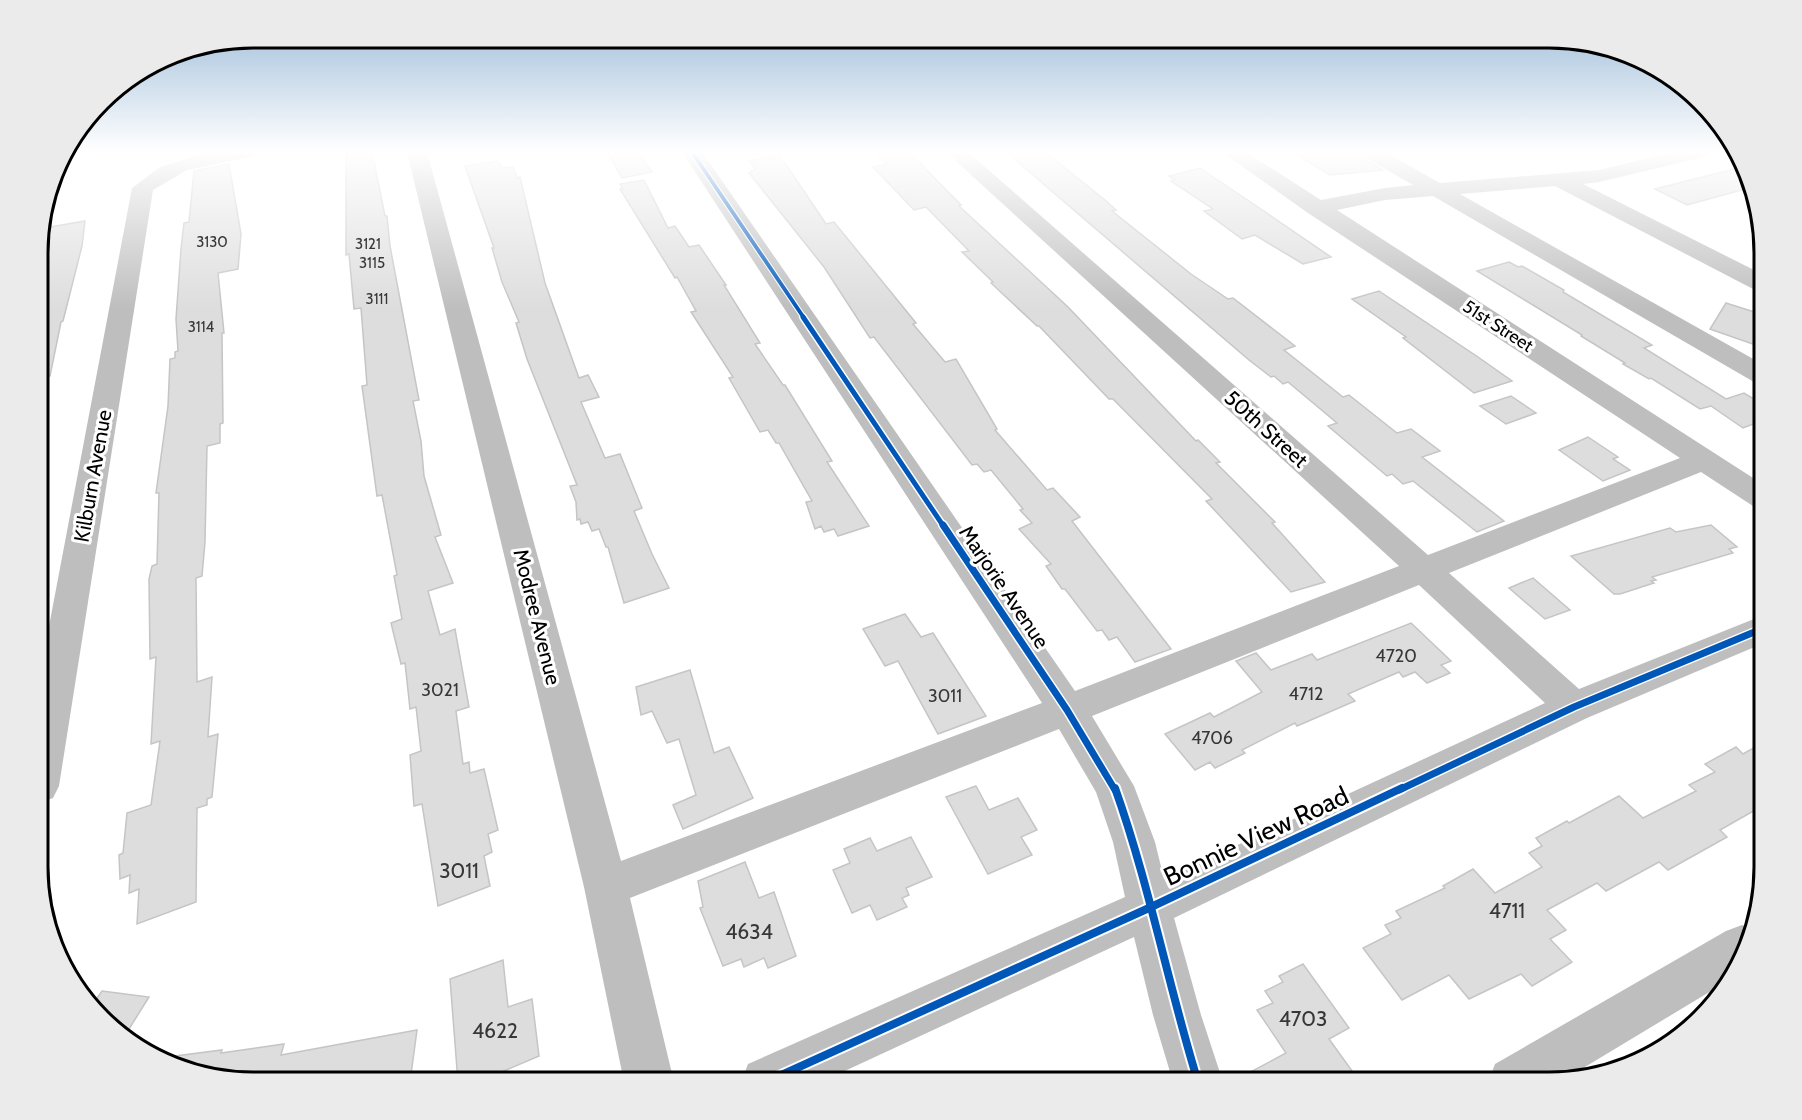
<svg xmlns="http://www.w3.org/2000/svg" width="1802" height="1120" viewBox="0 0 1802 1120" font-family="Cabin,sans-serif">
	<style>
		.building { fill: #ddd; stroke: #c5c5c5; stroke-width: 1.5 }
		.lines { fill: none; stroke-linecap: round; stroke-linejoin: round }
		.minor { fill: #bebebe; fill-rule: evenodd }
		.cycleway-far3-casing { stroke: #fff; stroke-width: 6 }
		.cycleway-far2-casing { stroke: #fff; stroke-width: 8 }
		.cycleway-far1-casing { stroke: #fff; stroke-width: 10 }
		.cycleway-casing { stroke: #fff; stroke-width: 12 }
		.cycleway-far3 { stroke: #0057b8; stroke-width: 4 }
		.cycleway-far2 { stroke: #0057b8; stroke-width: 5 }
		.cycleway-far1 { stroke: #0057b8; stroke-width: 7 }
		.cycleway { stroke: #0057b8; stroke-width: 8 }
		.labels { text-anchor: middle; stroke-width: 6; stroke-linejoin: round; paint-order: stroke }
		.far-number-label { font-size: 15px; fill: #373737 }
		.far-street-label { font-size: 18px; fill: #000; stroke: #fff }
		.number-label { font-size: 18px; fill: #373737 }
		.street-label { font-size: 21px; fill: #000; stroke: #fff }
		.near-number-label { font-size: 21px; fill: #373737 }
		.near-street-label { font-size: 26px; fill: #000; stroke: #fff }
		.rim { fill: none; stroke: #000; stroke-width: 3 }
	</style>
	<rect width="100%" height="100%" fill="#fff"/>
	<g class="building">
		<polygon points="346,152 372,152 385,216 387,216 390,246 419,400 413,401 421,441 424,476 441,535 435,537 453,583 428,591 440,635 455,629 469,707 456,711 463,764 469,762 470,773 484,769 498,830 488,834 492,852 484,856 490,886 438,906 422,804 414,806 410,755 421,751 416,707 410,709 405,663 401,664 391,623 402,619 394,576 397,575 382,495 377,496 362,386 367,385 361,308 354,309 349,254 346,255"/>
		<polygon points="607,152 638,152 652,172 622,178"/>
		<polygon points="875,152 909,152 961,205 959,206 1068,307 1196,441 1198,440 1220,462 1216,463 1275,522 1272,523 1325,582 1291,592 1206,501 1212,499 1113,399 1109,399 1039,326 1037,326 991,283 993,282 962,252 969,251 926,207 914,210 873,167 887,164"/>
		<polygon points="1006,152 1045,152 1105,200 1116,210 1112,211 1191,274 1228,299 1233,298 1295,346 1284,350 1343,397 1349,395 1397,433 1411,429 1440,451 1422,457 1504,521 1477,532 1413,481 1403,484 1392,474 1387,476 1328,426 1337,423 1288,382 1283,384 1274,376 1271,377 1249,360"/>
		<polygon points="1292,152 1358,152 1362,158 1383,170 1330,175"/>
		<polygon points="779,154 826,224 834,222 916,323 913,324 945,362 956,359 997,429 995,430 1047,490 1053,488 1080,517 1072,521 1171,649 1135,662 1117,637 1109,640 1102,630 1097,631 1065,589 1062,589 1046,566 1051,564 1019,529 1032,523 1020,510 1023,509 991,470 984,472 977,464 972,465 874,337 870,338 824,267 749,173 755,169 749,161"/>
		<polygon points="497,161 503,168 513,167 517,178 520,177 545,283 579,378 588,375 599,397 581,402 605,458 620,454 642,508 634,511 652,554 669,588 624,603 608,547 606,547 599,529 592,531 588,522 581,524 580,519 577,520 576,502 570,486 577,485 527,359 516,323 519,322 502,282 492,248 494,248 465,166"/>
		<polygon points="229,164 241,234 238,269 218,273 224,333 222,333 223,423 220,424 220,443 207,446 205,542 202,576 196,578 197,682 212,677 208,737 218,734 212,797 207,799 207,805 197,808 196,902 137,924 139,889 129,893 130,875 120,879 119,855 123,853 127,813 151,805 160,741 151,744 156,657 150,659 149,579 152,566 157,564 159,493 156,493 168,406 170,359 175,358 175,352 178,351 176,319 181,249 184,223 189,222 194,171"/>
		<polygon points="1742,167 1749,188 1687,205 1655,189"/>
		<polygon points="1200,168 1249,201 1331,257 1303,264 1255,235 1242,239 1204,211 1213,209 1171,181 1175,180 1169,176"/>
		<polygon points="644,180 668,228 675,226 689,247 699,245 726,285 724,285 760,343 755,344 783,385 785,385 832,461 827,462 869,526 838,536 834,529 824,532 821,526 815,529 806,502 812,501 779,443 776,443 768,430 760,432 729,378 733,377 691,312 696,311 677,277 675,278 620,189 623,189 620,184"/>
		<polygon points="85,221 82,246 63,321 61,322 50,376 39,375 39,229"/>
		<polygon points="1509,262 1518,267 1522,266 1564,290 1563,292 1652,345 1644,348 1726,399 1744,393 1764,405 1764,420 1743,428 1711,406 1700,409 1651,378 1649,379 1623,364 1625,363 1581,336 1582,335 1477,271"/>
		<polygon points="1379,291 1478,357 1512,381 1474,393 1403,338 1406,337 1352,299"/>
		<polygon points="1726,303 1764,315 1764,348 1710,329"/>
		<polygon points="1511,396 1536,413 1506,424 1480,406"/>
		<polygon points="1588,437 1618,457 1613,459 1630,470 1603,481 1559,450"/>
		<polygon points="1711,525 1737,547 1729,549 1733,553 1652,577 1656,580 1651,581 1654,583 1620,594 1614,594 1571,556 1670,528 1676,532"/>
		<polygon points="1533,578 1570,610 1545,619 1509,588"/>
		<polygon points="905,614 921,637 933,633 986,716 938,734 898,661 885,666 863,629"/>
		<polygon points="1411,623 1451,661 1441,665 1450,673 1427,683 1415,672 1403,677 1399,672 1348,694 1355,701 1297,726 1295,723 1242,750 1245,753 1215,768 1210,762 1195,770 1165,734 1210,713 1214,717 1262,692 1236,661 1256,653 1271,670 1312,654 1317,660"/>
		<polygon points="690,670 714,753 729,747 753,798 683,829 673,805 696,795 679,739 667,743 652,711 641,715 636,687"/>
		<polygon points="1764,742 1764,805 1720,830 1727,837 1668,870 1659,862 1606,891 1597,883 1547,910 1566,930 1550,939 1572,962 1532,986 1521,974 1469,999 1449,975 1402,1000 1363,948 1391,934 1385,925 1401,918 1396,911 1445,888 1443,886 1473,869 1495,893 1542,867 1529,853 1542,846 1536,838 1567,821 1569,823 1619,796 1643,818 1696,791 1689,785 1715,772 1705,764 1736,747 1743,754"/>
		<polygon points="976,786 989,810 1018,798 1037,830 1021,837 1032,855 988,874 946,797"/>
		<polygon points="911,837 932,877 906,888 909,895 902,898 907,907 877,920 870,905 852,913 833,870 850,863 844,849 870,838 877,851"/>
		<polygon points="745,862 759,898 774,892 796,956 768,968 764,958 744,967 741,959 723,966 700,908 703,907 698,881"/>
		<polygon points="503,960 508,1007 532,999 539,1056 478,1082 458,1082 450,979"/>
		<polygon points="1303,964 1349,1028 1329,1039 1360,1082 1232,1082 1286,1053 1257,1010 1273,1003 1265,991 1283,982 1279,976"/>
		<polygon points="102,991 149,997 124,1037 92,1005"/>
		<polygon points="417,1030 410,1082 252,1082 197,1075 160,1058 222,1050 221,1053 284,1044 281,1055"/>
	</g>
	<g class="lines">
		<g class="minor">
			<polygon points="208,152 258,152 255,156 187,170 153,190 59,786 53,798 39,803 39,679 132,188 160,167"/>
			<path d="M 407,152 L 427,152 L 621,861 L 1042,703 L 682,152 L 702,152 L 1075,691 L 1399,566 L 946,152 L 968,152 L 1428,555 L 1680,458 L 1308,213 L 1222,152 L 1246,152 L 1321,200 L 1385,188 L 1413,185 L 1363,156 L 1360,152 L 1385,152 L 1440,183 L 1599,170 L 1673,152 L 1710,152 L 1707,156 L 1700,158 L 1599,182 L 1583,184 L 1764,275 L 1764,292 L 1755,290 L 1555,186 L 1460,194 L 1764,365 L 1764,384 L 1754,382 L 1433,196 L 1385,200 L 1337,210 L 1764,485 L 1764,510 L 1753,506 L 1701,472 L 1449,573 L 1579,689 L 1764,615 L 1764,643 L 1587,718 L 1174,918 L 1201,1015 L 1223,1082 L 1173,1082 L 1153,1015 L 1134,937 L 821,1082 L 741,1082 L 748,1064 L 1125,897 L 1113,842 L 1096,792 L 1059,729 L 630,898 L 674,1082 L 624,1082 L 584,887 ZM 1419,585 L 1545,703 L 1164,879 L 1155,842 L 1134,786 L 1092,716 Z"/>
			<polygon points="1742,925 1748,927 1731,979 1560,1082 1488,1082 1495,1064 1726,931"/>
		</g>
		<g class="cycleway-far3-casing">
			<polyline id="cycleway-far3" points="692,152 804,318"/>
		</g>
		<g class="cycleway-far2-casing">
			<polyline id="cycleway-far2" points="803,317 944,527"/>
		</g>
		<g class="cycleway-far1-casing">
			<g id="cycleway-far1">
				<polyline points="943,525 1067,710 1115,790"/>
				<polyline points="1399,790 1574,707 1764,628"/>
			</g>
		</g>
		<g class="cycleway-casing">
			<g id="cycleway">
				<path d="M 1115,788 C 1149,883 1168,985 1198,1082"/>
				<polyline points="766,1082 1149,908 1402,788"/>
			</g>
		</g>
		<use href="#cycleway-far3" class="cycleway-far3"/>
		<use href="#cycleway-far2" class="cycleway-far2"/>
		<use href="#cycleway-far1" class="cycleway-far1"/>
		<use href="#cycleway" class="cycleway"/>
	</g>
	<linearGradient id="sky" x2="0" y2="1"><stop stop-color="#96b7d6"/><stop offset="0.49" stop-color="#fff"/><stop offset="1" stop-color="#fff" stop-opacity="0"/></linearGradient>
	<rect width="1802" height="309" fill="url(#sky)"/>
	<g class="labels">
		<g class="far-number-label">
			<text x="212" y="247">3130</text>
			<text x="368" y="249">3121</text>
			<text x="372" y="268">3115</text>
			<text x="377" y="304">3111</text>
			<text x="201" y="332">3114</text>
		</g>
		<g class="far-street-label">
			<text transform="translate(1498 326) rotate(33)" y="6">51st Street</text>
		</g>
		<g class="number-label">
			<text x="1396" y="662">4720</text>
			<text x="440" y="696">3021</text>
			<text x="1306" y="700">4712</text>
			<text x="945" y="702">3011</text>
			<text x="1212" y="744">4706</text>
		</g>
		<g class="street-label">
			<text transform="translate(1266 429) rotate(42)" y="7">50th Street</text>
			<text transform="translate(93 476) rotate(-80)" y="7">Kilburn Avenue</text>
			<text transform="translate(1004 587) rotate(56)" y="7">Marjorie Avenue</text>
			<text transform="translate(537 617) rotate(76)" y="7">Modree Avenue</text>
		</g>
		<g class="near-number-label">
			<text x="459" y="878">3011</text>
			<text x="1507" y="918">4711</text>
			<text x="749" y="939">4634</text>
			<text x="1303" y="1026">4703</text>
			<text x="495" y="1038">4622</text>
		</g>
		<g class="near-street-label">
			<text transform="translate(1256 836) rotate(-25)" y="9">Bonnie View Road</text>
		</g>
	</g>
	<path d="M0 0H1802V1120H0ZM253 48H1549A205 205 0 0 1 1754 253V867A205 205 0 0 1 1549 1072H253A205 205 0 0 1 48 867V253A205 205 0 0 1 253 48Z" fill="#ebebeb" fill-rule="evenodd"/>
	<path class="rim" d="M253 48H1549A205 205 0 0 1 1754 253V867A205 205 0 0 1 1549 1072H253A205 205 0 0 1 48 867V253A205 205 0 0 1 253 48Z"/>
</svg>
